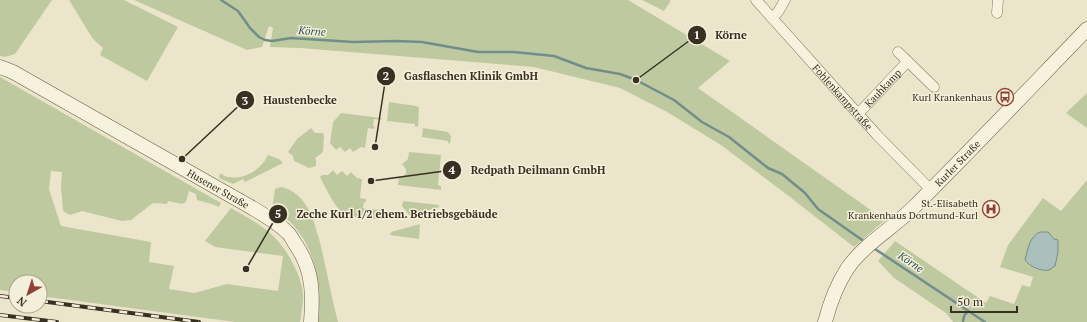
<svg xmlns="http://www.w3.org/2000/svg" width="1087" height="322" viewBox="0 0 1087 322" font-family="'PT Serif',serif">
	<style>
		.green { fill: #bfc99f }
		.water { fill: #abc0bd; stroke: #728e8b }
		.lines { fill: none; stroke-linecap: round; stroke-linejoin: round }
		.stream { stroke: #728e8b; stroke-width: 2.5 }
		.street-casing { stroke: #877960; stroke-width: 11 }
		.secondary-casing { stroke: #695b43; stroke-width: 15 }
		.street { stroke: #f6f2de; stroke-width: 10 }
		.secondary { stroke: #f6f2de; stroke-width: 14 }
		.rail-casing { stroke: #393022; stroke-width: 4 }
		.rail { stroke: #f3efda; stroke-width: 2.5; stroke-dasharray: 8; stroke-linecap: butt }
		.labels { text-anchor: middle; stroke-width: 3; stroke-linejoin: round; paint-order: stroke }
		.street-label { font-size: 10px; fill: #393022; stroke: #f3efda }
		.poi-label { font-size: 10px; fill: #393022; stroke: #f3efda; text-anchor: end }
		.water-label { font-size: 11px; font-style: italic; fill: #335557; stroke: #f3efda }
		.leader { fill: none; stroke: #393022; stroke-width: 1.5 }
		.callout-dot { fill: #393022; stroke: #f3efda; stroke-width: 1.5 }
		.mark-label { font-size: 12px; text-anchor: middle; font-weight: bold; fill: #fff }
		.callout-label { font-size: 11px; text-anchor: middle; font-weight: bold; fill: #393022; stroke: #f3efda; stroke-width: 3; stroke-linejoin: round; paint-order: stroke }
	</style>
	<rect width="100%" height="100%" fill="#ebe6cb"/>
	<g class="green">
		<polygon points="0,0 52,0 15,54 5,57 0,56"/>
		<polygon points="69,0 124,0 178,27 147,81 100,55 103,48 93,39"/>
		<polygon points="134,0 628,0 730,61 698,88 885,220 854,247 790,197 721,145 667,112 620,88 534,67 300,48 270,47 273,28 269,26 262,47 247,50"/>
		<polygon points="642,0 670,0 670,2 664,11"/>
		<path d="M 0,77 L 221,203 L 219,207 L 212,204 L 197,200 L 196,194 L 189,191 L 186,202 L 182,204 L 168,201 L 167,204 L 153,203 L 131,220 L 122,221 L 82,211 L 70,215 L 63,211 L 61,187 L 62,172 L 51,171 L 49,189 L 61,226 L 151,242 L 149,262 L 174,266 L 169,289 L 194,293 L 227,284 L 278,291 L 283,256 L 215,247 L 205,241 L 231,208 C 263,226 280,235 296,270 C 300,278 303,288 303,297 C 303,305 301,314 300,322 L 235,322 L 40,296 L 40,282 L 16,282 L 16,292 L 0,290 Z"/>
		<polygon points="1087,93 1087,128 1066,113"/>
		<polygon points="389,102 416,106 419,107 418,127 415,126 415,124 387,121"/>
		<polygon points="341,113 381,118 382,120 374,119 373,126 375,126 374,129 368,128 365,148 361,147 353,152 350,148 345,152 340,147 336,150 330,143 333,122"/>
		<polygon points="311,128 315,133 323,133 324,136 323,152 315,158 316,160 316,166 309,168 294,161 293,156 288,152 297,139"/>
		<polygon points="423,128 448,132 451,136 450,144 448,143 448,141 422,137"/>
		<polygon points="409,152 441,155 438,185 441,186 441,190 398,185 399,177 402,177 406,174 406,169 402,164 408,159"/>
		<path d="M 268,155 L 279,159 L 283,163 L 245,182 L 243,179 L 233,184 L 219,178 L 220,173 C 223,175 226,177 229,177 C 244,180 262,169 268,155 Z"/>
		<path d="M 333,170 L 337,175 L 342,171 L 347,176 L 351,172 L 357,178 L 362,179 L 360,198 L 366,199 L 366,202 L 364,202 L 363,208 L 394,212 L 398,213 L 397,217 C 387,220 379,219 369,218 C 361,217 351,218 344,214 C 336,209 325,187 320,177 L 322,175 L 328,175 Z"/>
		<polygon points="1087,180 1087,322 953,322 946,313 894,278 878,261 895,241 986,303 990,296 1014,304 1022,285 1030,287 1033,277 1000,267 1008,245 1043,198 1061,211"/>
		<path d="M 281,187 C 294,189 304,200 310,212 C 314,218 315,228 318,235 C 326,264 330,293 338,322 L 318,322 C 321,288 317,252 294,226 C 288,219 279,214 272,208 L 275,189 Z"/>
		<polygon points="403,201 439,205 439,207 410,216 402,206"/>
		<polygon points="420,224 419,239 390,235 391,232"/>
	</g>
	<path class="water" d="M 1040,232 L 1048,232 L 1054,239 L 1058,240 L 1058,252 L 1055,266 C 1053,267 1051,269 1049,270 C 1041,272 1029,266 1025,260 C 1028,249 1029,237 1040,232 Z"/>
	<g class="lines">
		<g class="stream">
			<polyline points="221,0 238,11 250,28 259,37 265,40 272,41 291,38 353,42 397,41 422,42 478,52 514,52 554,56 586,68 620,74 636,80 674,100 702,122 729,137 768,168 782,174 805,193 818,209 865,242"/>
			<polyline points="872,247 985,322"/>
			<polyline points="963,322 964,316 968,311"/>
		</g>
		<g class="street-casing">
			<g id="street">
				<path id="s1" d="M 756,0 L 877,135 L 931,190"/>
				<polyline points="997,13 998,0"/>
				<polyline points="772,18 778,12 785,0"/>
				<polyline points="898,52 934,87"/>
				<path id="s2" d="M 858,114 L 907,62"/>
			</g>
		</g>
		<g class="secondary-casing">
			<g id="secondary">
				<path id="s3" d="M 0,67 L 13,72 L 249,206 C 262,214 276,221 287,232 C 291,235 293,241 296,245 C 313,270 313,293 311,322"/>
				<path id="s4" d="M 825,322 C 830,303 836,286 847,269 C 864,244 892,229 914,207 C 972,149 1029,89 1087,29"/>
			</g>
		</g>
		<use href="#street" class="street"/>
		<use href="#secondary" class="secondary"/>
		<g class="rail-casing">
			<g id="rail">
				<polyline points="0,296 16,298"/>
				<polyline points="40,301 199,322"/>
				<polyline points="0,315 57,322"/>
			</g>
		</g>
		<use href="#rail" class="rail"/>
	</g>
	<defs>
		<g id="bus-ring" transform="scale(0.9)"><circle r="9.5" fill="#f3efda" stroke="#904036" stroke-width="1.5"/><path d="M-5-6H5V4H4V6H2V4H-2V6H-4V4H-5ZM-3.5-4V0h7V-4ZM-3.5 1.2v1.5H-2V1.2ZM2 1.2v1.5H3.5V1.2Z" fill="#904036"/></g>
		<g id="hospital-ring" transform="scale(0.9)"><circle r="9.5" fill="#f3efda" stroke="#904036" stroke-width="1.5"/><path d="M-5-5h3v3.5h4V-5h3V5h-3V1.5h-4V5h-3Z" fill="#904036"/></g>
	</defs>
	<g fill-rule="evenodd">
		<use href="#bus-ring" x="1005" y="97"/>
		<use href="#hospital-ring" x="991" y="209"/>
	</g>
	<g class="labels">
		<g class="street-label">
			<text dy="4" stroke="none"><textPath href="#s2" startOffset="36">Kauhkamp</textPath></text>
			<text dy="4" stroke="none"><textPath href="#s1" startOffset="130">Fohlenkampstraße</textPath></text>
			<text dy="4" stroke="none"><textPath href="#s4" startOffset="211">Kurler Straße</textPath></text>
			<text dy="4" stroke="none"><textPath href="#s3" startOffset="250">Husener Straße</textPath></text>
		</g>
		<g class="poi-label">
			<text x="992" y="101">Kurl Krankenhaus</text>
			<text x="978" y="207">St.-Elisabeth<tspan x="978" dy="12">Krankenhaus Dortmund-Kurl</tspan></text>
		</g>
		<g class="water-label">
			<text transform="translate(312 31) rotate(4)" y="4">Körne</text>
			<text transform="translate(911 262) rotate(34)" y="4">Körne</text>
		</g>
	</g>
	<path class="leader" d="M636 80L697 35M375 147L386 76M182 159L245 100M371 181L452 170M246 269L278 214"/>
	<g class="callout-dot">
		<circle cx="636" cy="80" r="4"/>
		<circle cx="375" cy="147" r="4"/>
		<circle cx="182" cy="159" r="4"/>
		<circle cx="371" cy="181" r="4"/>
		<circle cx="246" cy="269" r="4"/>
		<circle cx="697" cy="35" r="10"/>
		<circle cx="386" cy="76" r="10"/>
		<circle cx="245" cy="100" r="10"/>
		<circle cx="452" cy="170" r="10"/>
		<circle cx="278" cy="214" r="10"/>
	</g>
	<g class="mark-label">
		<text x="697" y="39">1</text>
		<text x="386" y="80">2</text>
		<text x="245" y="105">3</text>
		<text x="452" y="174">4</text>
		<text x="278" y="218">5</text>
	</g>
	<g class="callout-label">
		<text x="731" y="39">Körne</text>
		<text x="471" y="80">Gasflaschen Klinik GmbH</text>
		<text x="300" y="104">Haustenbecke</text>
		<text x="538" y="174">Redpath Deilmann GmbH</text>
		<text x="397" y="218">Zeche Kurl 1/2 ehem. Betriebsgebäude</text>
	</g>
	<g transform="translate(28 294) rotate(219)"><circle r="19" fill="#f3efda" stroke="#a9a390"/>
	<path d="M0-3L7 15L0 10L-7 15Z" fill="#904036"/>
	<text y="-6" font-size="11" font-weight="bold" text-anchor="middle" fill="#393022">N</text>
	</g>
	<path d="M951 306v6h66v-6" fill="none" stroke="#393022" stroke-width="2"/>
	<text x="957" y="306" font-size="12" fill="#393022" stroke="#f3efda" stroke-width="3" paint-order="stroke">50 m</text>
</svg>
